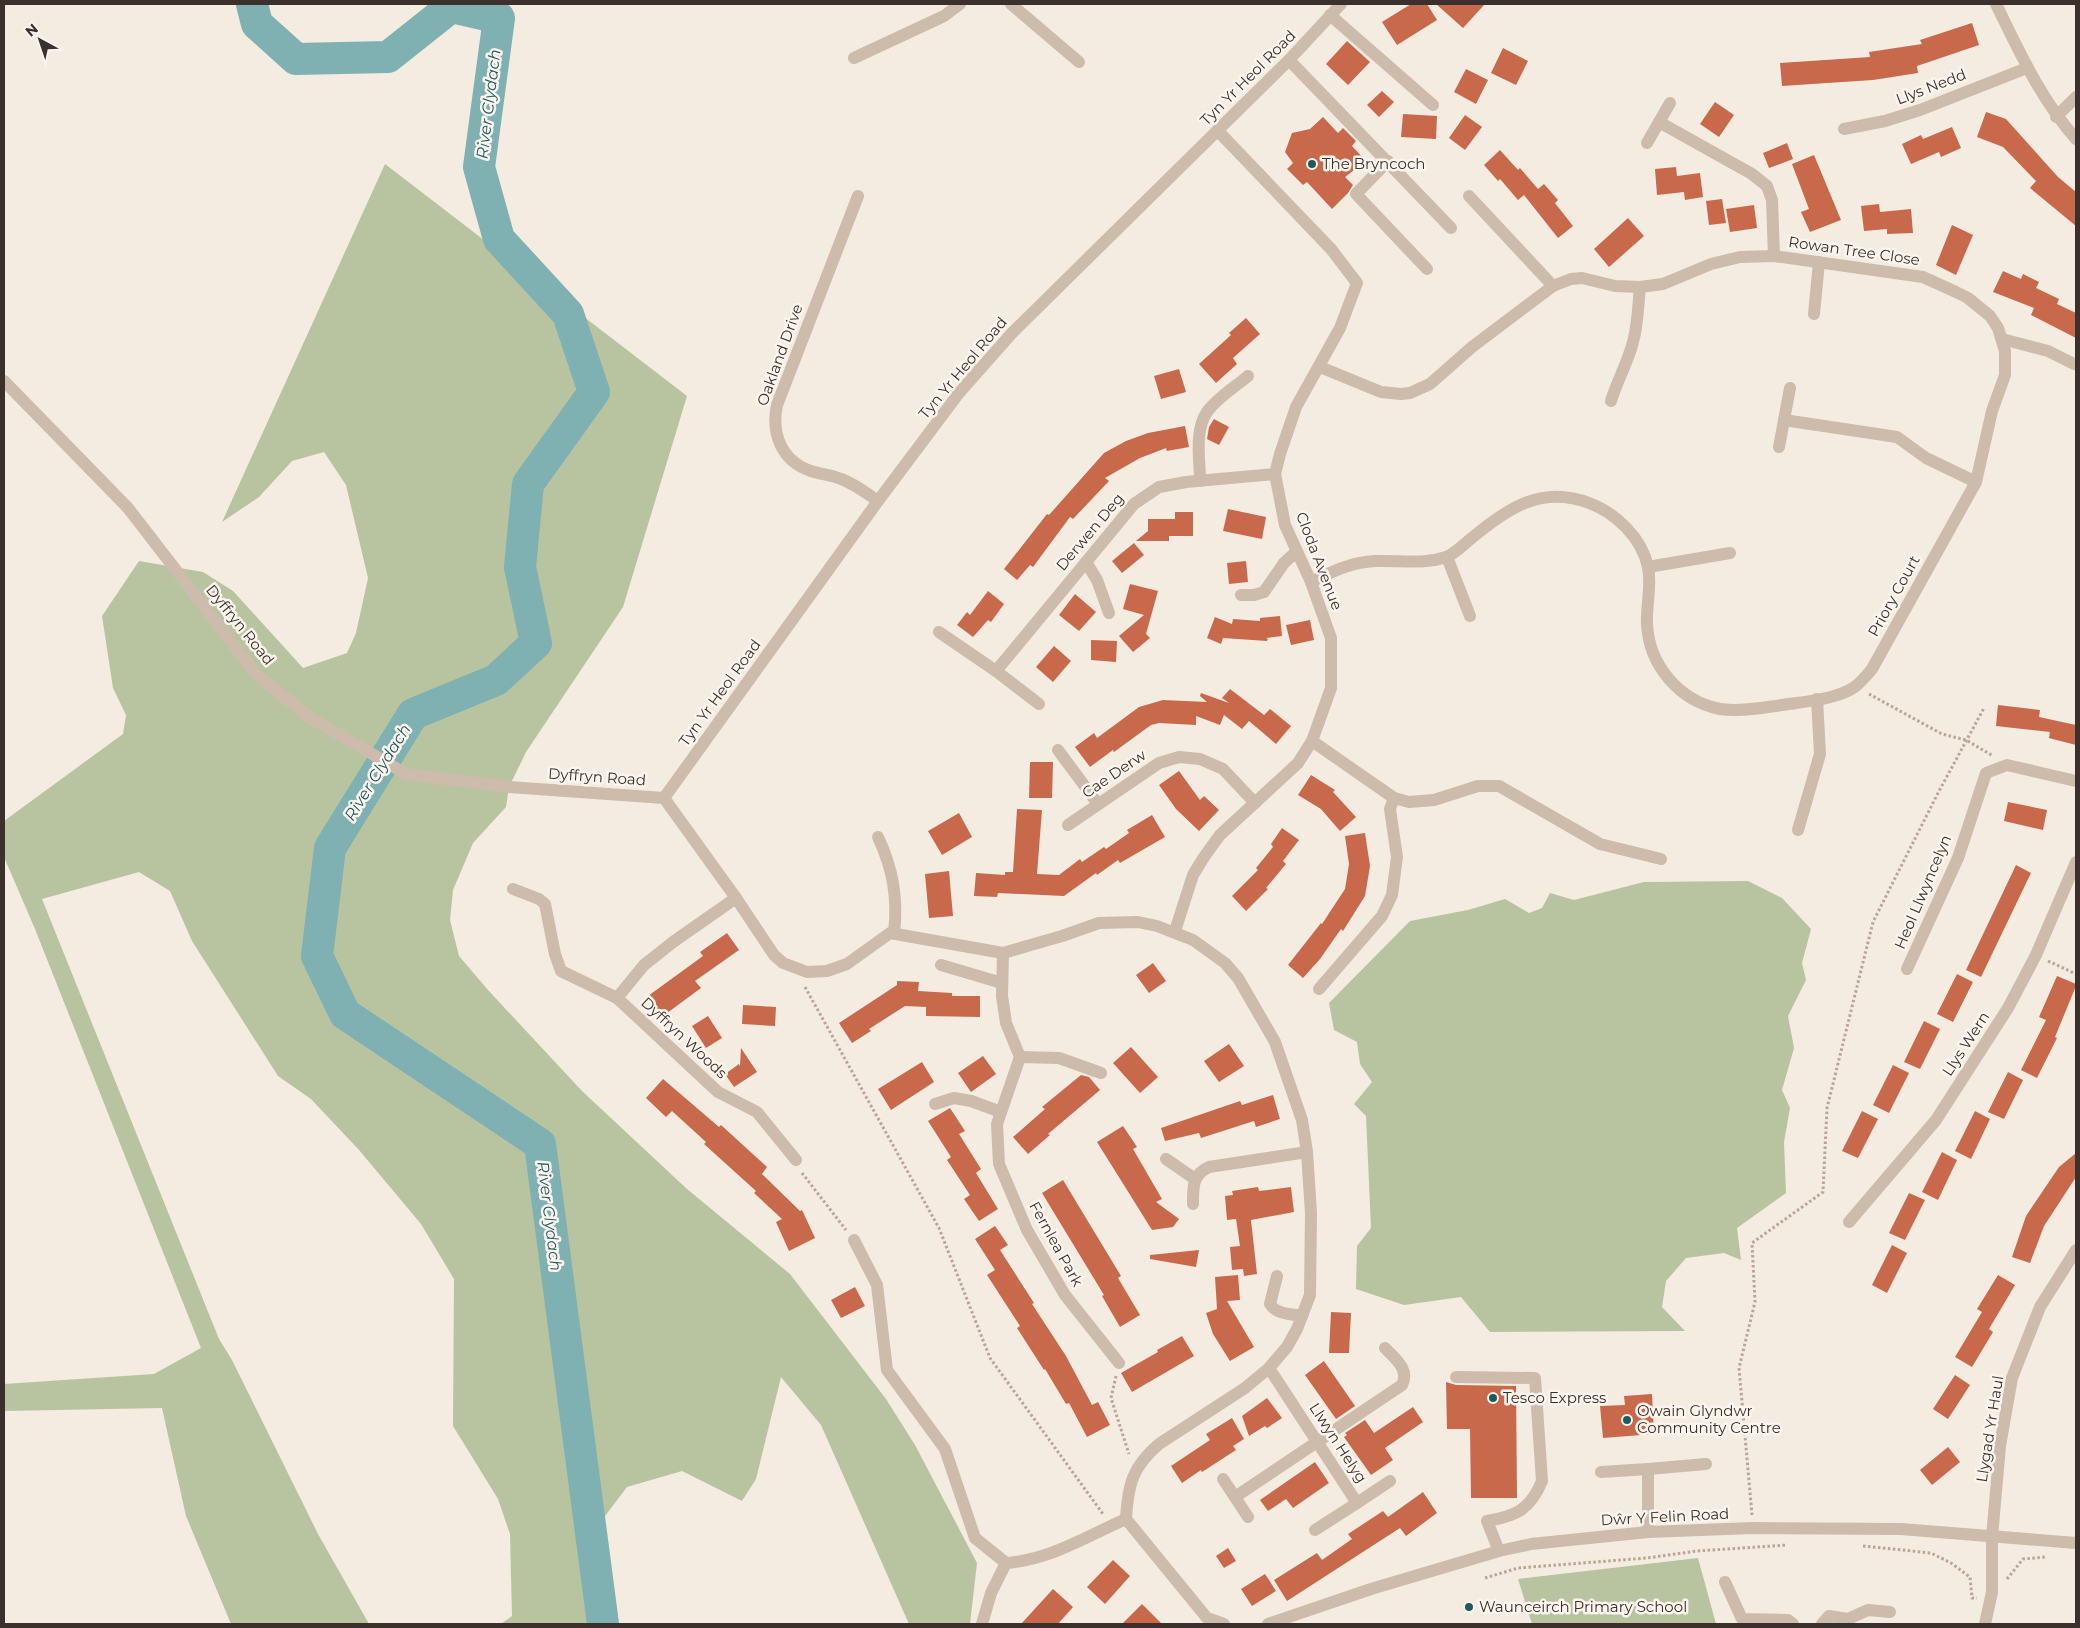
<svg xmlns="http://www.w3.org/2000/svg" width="2080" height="1628" viewBox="0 0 2080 1628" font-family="Montserrat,sans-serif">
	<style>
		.green { fill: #b8c4a0 }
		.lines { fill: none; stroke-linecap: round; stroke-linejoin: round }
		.river { stroke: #7fb0b2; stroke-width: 32 }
		.building { fill: #c8694b }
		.path { stroke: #b9a596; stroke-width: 3; stroke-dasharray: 2.5 2.5; stroke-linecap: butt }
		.minor { stroke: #cdbbac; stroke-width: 12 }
		.poi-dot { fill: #1f5a5e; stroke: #fbf5ee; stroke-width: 2 }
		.labels { text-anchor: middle; stroke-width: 5; stroke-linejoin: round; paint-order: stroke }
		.street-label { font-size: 15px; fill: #3b302b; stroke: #fbf5ee }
		.poi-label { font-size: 15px; fill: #3b302b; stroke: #fbf5ee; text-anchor: start }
		.water-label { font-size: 16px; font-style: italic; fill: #1f5a5e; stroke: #fbf5ee }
	</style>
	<rect width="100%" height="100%" fill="#f4ebe1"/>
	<g class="green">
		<polygon points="385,164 687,396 623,607 526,752 509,787 506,807 473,843 453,890 450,920 459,956 488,990 582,1091 687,1189 790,1274 886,1399 915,1445 977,1563 970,1624 909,1624 821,1425 781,1377 756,1479 742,1501 682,1471 627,1487 581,1548 591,1624 501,1624 512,1616 510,1534 498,1499 453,1426 454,1279 421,1224 359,1150 311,1099 278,1076 192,941 170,891 139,872 42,899 219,1339 232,1360 318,1534 369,1624 231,1624 186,1516 162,1408 4,1411 4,1384 154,1374 201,1348 35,929 4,857 4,821 123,734 126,715 113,688 102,616 139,561 203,572 233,591 303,668 347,653 356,633 368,578 346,485 324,452 292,461 259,497 222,522"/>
		<polygon points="1748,881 1782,898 1811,929 1802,963 1806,980 1788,1016 1794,1048 1782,1090 1790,1108 1784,1142 1786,1193 1737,1228 1741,1260 1724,1253 1686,1258 1666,1281 1662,1307 1685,1331 1490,1332 1461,1297 1404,1305 1356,1289 1357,1246 1371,1228 1366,1116 1354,1104 1372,1082 1360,1064 1357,1042 1334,1030 1329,1003 1410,921 1468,910 1505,899 1529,913 1542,908 1550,893 1574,900 1644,882"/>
		<polygon points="1698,1558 1716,1624 1532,1624 1518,1579"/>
	</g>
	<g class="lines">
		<polyline class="river" points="252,4 257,24 296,59 388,57 451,7 499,18 479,167 499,239 568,314 594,392 528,484 520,567 536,643 496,680 413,714 330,848 317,956 345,1014 540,1144 603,1624"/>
	</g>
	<g class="building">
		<polygon points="1411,4 1427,4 1437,20 1397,45 1382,22"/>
		<polygon points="1436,4 1485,4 1463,28"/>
		<polygon points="1972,23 1979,45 1917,66 1918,73 1873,80 1782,86 1780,63 1870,57 1869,52 1922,44 1920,40"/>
		<polygon points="1347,41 1370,62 1348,85 1326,64"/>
		<polygon points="1503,48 1528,61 1516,85 1491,73"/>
		<polygon points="1466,69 1488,80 1476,104 1454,92"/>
		<polygon points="1382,91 1394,102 1379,117 1367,105"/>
		<polygon points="1715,102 1734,115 1719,137 1700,124"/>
		<polygon points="1986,112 2006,119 2058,177 2076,192 2076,226 2030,188 2036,181 2003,147 1977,137"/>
		<polygon points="1403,114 1437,116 1436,139 1401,137"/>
		<polygon points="1465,115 1482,127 1465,150 1449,138"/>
		<polygon points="1323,117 1338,133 1343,128 1356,141 1352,146 1366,161 1345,177 1353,185 1348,193 1332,209 1307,182 1303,185 1287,169 1293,163 1285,152 1292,133 1310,129"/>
		<polygon points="1952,127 1961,148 1941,157 1939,152 1911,164 1902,144 1921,135 1923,139"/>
		<polygon points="1787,143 1793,159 1769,168 1763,153"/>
		<polygon points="1500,150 1518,170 1520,168 1538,189 1544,184 1558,200 1555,203 1573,226 1558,238 1524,195 1518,200 1500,179 1498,181 1484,165"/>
		<polygon points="1814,155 1841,220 1810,232 1801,212 1809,209 1792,164"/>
		<polygon points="1676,167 1677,176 1700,173 1703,197 1685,200 1684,192 1657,195 1655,169"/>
		<polygon points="1722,199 1726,223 1709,225 1706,201"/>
		<polygon points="1879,204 1880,212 1911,209 1913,233 1887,234 1887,229 1864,231 1861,206"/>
		<polygon points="1754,205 1757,228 1730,232 1726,209"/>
		<polygon points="1628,218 1644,236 1609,267 1594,249"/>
		<polygon points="1952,225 1973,235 1956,275 1936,265"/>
		<polygon points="2003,271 2021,279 2023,274 2039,282 2036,288 2059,299 2057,304 2076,313 2076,338 2031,315 2034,308 1993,292"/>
		<polygon points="1246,318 1260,334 1233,358 1237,364 1216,383 1199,364 1231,335 1229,333"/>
		<polygon points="1179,369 1186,392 1161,399 1154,376"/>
		<polygon points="1214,419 1229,427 1219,445 1207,439 1209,427"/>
		<polygon points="1185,426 1189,447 1167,451 1166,448 1140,458 1105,478 1109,481 1073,519 1070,517 1033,567 1030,565 1017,580 1004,569 1047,514 1049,515 1104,453 1126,441 1148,433"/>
		<polygon points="1228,509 1266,517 1262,539 1223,531"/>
		<polygon points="1175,512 1193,512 1193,536 1169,536 1169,541 1136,541 1148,531 1148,519 1175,519"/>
		<polygon points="1134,543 1144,555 1122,573 1112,561"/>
		<polygon points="1246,561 1248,582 1229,584 1227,563"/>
		<polygon points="1130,584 1158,591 1146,634 1150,638 1133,652 1119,636 1144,615 1123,609"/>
		<polygon points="988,591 1004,604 991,622 988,620 973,637 957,625 967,612 970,615"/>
		<polygon points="1075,594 1096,612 1079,631 1059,615"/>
		<polygon points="1280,616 1282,636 1266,638 1268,639 1267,641 1223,638 1221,644 1207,638 1215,617 1232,624 1233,619 1260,621 1260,618"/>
		<polygon points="1310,620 1314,640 1291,645 1286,625"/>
		<polygon points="1091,640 1117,641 1116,662 1091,660"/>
		<polygon points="1054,646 1071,661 1053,682 1036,667"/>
		<polygon points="1230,689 1264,715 1270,709 1291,726 1276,744 1249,721 1242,729 1224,715 1220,725 1196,716 1196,725 1159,723 1151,725 1114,752 1113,750 1090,767 1075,747 1094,733 1097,738 1139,707 1163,700 1207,702 1200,696 1201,693 1229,703 1222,698"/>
		<polygon points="1998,705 2040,710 2039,717 2076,725 2076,745 2049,738 2050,732 1996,726"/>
		<polygon points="1030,762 1053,762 1052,798 1029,798"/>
		<polygon points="1179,771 1200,800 1204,796 1219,810 1199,831 1176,809 1159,785"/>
		<polygon points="1311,775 1335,790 1333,792 1356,817 1340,831 1321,809 1298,795"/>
		<polygon points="2008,802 2047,810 2043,830 2004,821"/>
		<polygon points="1017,809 1042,810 1037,874 1059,875 1080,859 1082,862 1104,847 1106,849 1129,833 1127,830 1152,815 1165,837 1120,863 1118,860 1097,875 1096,873 1064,896 998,893 997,897 974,896 976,873 1005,875 1005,872 1013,872"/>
		<polygon points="959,813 972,837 942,855 928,831"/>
		<polygon points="1282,828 1299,840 1283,861 1286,864 1266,888 1268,889 1246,911 1232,896 1258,870 1256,868 1273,847 1271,844"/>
		<polygon points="1365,833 1370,866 1365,896 1343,931 1341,929 1320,959 1303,978 1288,965 1321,923 1322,924 1345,889 1349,864 1345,836"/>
		<polygon points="2016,865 2031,873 1981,977 1966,970"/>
		<polygon points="949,871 953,916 929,918 925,874"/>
		<polygon points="727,933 739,950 695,981 701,988 663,1016 648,996 703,956 700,952"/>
		<polygon points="1153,963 1166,981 1149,993 1136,975"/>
		<polygon points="1957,974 1973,982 1953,1022 1937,1014"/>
		<polygon points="2057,976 2076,984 2076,986 2055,1037 2057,1038 2037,1078 2021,1070 2046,1020 2039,1017"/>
		<polygon points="897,981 919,982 918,991 952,993 952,996 980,996 980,1017 926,1016 926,1007 905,1006 869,1029 871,1031 852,1043 839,1023 897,985"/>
		<polygon points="743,1005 776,1007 775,1026 742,1024"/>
		<polygon points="708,1016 722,1038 706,1048 692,1026"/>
		<polygon points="1924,1021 1940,1029 1920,1069 1904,1062"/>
		<polygon points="1229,1044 1244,1066 1219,1082 1204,1061"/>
		<polygon points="1131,1047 1158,1077 1140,1093 1113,1063"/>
		<polygon points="741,1048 757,1072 734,1087 725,1074 739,1064 740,1066"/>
		<polygon points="983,1056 996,1074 971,1092 958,1073"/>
		<polygon points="922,1062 934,1082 891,1110 878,1089"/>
		<polygon points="1893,1065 1909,1073 1889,1113 1873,1105"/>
		<polygon points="2008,1072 2023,1080 2004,1119 1988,1112"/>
		<polygon points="1081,1075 1089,1077 1100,1090 1048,1134 1050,1135 1028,1154 1013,1137 1045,1109 1042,1107"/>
		<polygon points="663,1079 719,1127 721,1125 767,1167 762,1174 800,1211 802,1210 815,1238 789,1251 776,1222 782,1219 754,1193 756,1191 704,1144 706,1142 672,1111 666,1117 646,1098"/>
		<polygon points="1273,1095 1280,1119 1256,1127 1254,1121 1201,1138 1199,1133 1165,1141 1161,1128 1240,1101 1242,1105"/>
		<polygon points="950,1108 965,1131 959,1134 981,1169 976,1173 998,1209 979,1221 964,1199 970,1195 947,1160 951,1157 928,1121"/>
		<polygon points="1862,1111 1878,1119 1858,1158 1842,1151"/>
		<polygon points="1975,1111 1990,1119 1971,1159 1955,1151"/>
		<polygon points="1123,1126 1137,1147 1133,1149 1162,1199 1156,1202 1179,1219 1173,1227 1152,1230 1097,1142"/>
		<polygon points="1942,1152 1957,1160 1938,1200 1922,1192"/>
		<polygon points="2076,1153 2076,1177 2044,1226 2030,1263 2012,1257 2026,1216 2059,1167"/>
		<polygon points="1063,1180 1121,1276 1118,1278 1140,1315 1120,1327 1102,1296 1104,1295 1042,1193"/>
		<polygon points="1258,1187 1259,1191 1291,1187 1294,1212 1251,1220 1257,1274 1244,1276 1243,1269 1232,1270 1230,1247 1240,1246 1236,1219 1227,1220 1225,1196 1233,1195 1232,1191"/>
		<polygon points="1909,1193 1925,1200 1905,1240 1889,1233"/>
		<polygon points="995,1226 1008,1245 1000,1250 1034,1303 1032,1304 1066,1356 1092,1405 1098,1402 1110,1425 1087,1437 1069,1403 1066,1404 1045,1369 1044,1370 1017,1328 1020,1326 987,1275 995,1270 975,1239"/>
		<polygon points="1892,1245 1907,1253 1887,1293 1872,1285"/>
		<polygon points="1199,1250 1196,1267 1150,1259 1150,1255"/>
		<polygon points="1238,1275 1240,1300 1227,1301 1254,1347 1230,1361 1213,1334 1206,1313 1217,1309 1215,1277"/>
		<polygon points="1998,1275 2015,1285 1989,1329 1993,1332 1972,1367 1955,1357 1982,1312 1977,1309"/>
		<polygon points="855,1287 865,1306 841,1318 831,1300"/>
		<polygon points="1331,1312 1351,1313 1349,1353 1329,1353"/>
		<polygon points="1182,1336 1194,1356 1132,1392 1121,1373 1158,1352 1157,1350"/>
		<polygon points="1324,1361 1355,1406 1336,1419 1305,1375"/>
		<polygon points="1955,1375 1970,1385 1948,1419 1933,1409"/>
		<polygon points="1446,1382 1456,1385 1516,1386 1517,1498 1471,1498 1470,1429 1447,1429"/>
		<polygon points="1652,1394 1654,1434 1603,1438 1600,1406 1625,1405 1624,1396"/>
		<polygon points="1267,1398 1282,1418 1267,1428 1265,1426 1249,1436 1242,1416"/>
		<polygon points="1413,1407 1423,1422 1385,1448 1393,1460 1371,1475 1344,1437 1347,1435 1345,1433 1365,1420 1374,1433"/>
		<polygon points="1232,1418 1244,1439 1233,1446 1236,1450 1202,1472 1201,1470 1182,1483 1171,1466 1210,1440 1206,1434"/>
		<polygon points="1948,1447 1960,1462 1932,1485 1920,1470"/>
		<polygon points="1315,1462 1329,1483 1293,1508 1286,1499 1268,1511 1260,1500"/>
		<polygon points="1423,1492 1437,1513 1406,1536 1400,1528 1287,1601 1274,1580 1317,1553 1322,1560 1352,1539 1348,1534 1383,1511 1388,1517"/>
		<polygon points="1228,1548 1236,1561 1224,1568 1216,1556"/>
		<polygon points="1113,1560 1130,1576 1105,1604 1087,1587"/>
		<polygon points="1265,1574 1276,1591 1252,1606 1241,1589"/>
		<polygon points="1053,1589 1073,1607 1058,1624 1021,1624"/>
		<polygon points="1142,1604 1162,1624 1122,1624"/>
	</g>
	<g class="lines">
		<g class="path">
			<polyline points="1869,694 1942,734 1966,740 1993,756"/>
			<polyline points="2048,961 2076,974"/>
			<polyline points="805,987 939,1228 990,1358 1103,1514"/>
			<polyline points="802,1173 846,1230"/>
			<polyline points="1116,1376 1111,1398 1129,1454"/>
			<polyline points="1752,1515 1739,1368 1755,1302 1752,1243 1823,1192 1827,1108 1873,922 1938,793 1984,708"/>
			<polyline points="1863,1546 1931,1553 1951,1563 1970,1577 1972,1598 1977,1598"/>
			<polyline points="1485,1578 1518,1568 1647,1558 1697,1551 1787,1545"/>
			<polyline points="2007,1579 2023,1559 2046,1557"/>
		</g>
		<g class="minor">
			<polyline points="1011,4 1079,62"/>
			<path d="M 1996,4 C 2020,53 2040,98 2076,139"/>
			<polyline points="1330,15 1433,105"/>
			<polyline points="854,58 944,16 960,4"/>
			<polyline points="1289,60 1451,228"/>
			<polyline points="2056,117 2076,97"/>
			<polyline points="1659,122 1752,174 1767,186 1772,200 1774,256"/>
			<polyline points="1844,129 1885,121 1920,110 2027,68"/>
			<polyline points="1647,143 1670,103"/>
			<polyline points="1388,161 1356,194 1427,269"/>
			<path d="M 858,196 L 777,405 C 771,433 781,461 811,471 C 820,474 831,475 841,479 C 855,484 866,493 878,501"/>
			<polyline points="1469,196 1553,286"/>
			<polyline points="1814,314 1819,262"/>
			<polyline points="2002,339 2048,351 2074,364"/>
			<polyline points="1320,367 1381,392 1401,394 1410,393 1430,384 1472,347 1553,286 1571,279 1582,278 1615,286 1640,287 1663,284 1711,264 1740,257 1774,256 1923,277 1956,292 1968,298 1990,316 1998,328 2005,351 2005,375 1992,411 1976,482 1926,458 1897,437 1784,420"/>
			<polyline points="4,381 128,508 257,675 309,717 406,774 509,787 664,798"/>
			<path d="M 1611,401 C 1617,381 1628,362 1633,342 C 1638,324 1638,306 1640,287"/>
			<polyline points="1779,447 1790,388"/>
			<path d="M 1200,481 C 1200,460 1194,431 1207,412 C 1217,398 1235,387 1248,376"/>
			<polyline points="1447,557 1470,616"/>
			<polyline points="1086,562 1097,580 1109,613"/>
			<polyline points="1648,567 1730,553"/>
			<path d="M 1311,582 C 1331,572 1351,562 1375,561 C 1399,560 1422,565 1446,557 C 1455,554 1465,543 1473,537 C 1508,508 1542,485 1589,503 C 1616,513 1642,538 1648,567 C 1652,586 1646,605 1647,624 C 1649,665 1679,701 1720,709 C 1739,712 1758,708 1776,706 C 1799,702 1838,700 1856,686 C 1862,681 1867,675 1872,669 L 1976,482"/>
			<polyline points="1241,595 1254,595 1264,592 1284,563 1296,552"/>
			<polyline points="939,632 996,671 1039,704"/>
			<polyline points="996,671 1134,504 1159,487 1186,482 1275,474"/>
			<polyline points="1312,741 1394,798 1409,802 1434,800 1478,786 1499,786 1600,844 1661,859"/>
			<polyline points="1058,750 1098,804"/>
			<path d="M 664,798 L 736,898 L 774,955 L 783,963 L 807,972 L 827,971 L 847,964 L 890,933 L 1003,953 L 1062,936 L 1099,923 L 1138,922 L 1157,926 L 1193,940 L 1225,963 L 1238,978 L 1275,1042 L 1302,1120 L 1307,1152 L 1311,1213 L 1310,1295 L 1297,1329 L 1287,1347 L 1269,1368 L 1245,1388 L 1159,1444 C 1132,1467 1128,1485 1126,1519"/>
			<polyline points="664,798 878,501 959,393 1012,333 1289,60 1341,4"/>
			<polyline points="1068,825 1159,763 1179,757 1200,759 1223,769 1255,803"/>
			<polyline points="1798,830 1820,754 1817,699"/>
			<path d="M 878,837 C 893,869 898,898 894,933"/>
			<polyline points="513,889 539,899 545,904 555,954 561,971 617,998 718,1092 757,1112 796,1160"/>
			<polyline points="1175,931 1193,875 1204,857 1220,835 1298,763 1312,741 1331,688 1331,638 1311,582 1285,525 1275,474 1280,454 1296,407 1340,328 1357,283 1331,249 1218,131"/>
			<polyline points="1003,953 1002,996 1006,1023 1020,1057 997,1124 999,1164 1027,1230 1065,1295 1119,1363"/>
			<polyline points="941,965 1002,983"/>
			<polyline points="1907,969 1958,858 1986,773 2007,765 2076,781"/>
			<polyline points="1319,989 1382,916 1392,895 1397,857 1390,809 1394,798"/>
			<polyline points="617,998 644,965 673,942 736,898"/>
			<polyline points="1020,1057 1059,1058 1101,1073"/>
			<polyline points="935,1104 954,1098 971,1101 1001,1112"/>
			<polyline points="1166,1159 1195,1179"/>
			<path d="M 1193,1204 C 1193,1187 1192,1175 1209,1167 L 1307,1152"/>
			<polyline points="1849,1222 1936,1120 2008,1008 2036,955 2076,862"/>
			<path d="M 854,1240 L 877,1285 L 887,1370 L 945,1449 L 975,1538 L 1006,1563 C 1050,1560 1087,1536 1126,1519"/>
			<path d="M 1277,1276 L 1270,1304 C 1276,1314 1291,1314 1302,1316"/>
			<polyline points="1269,1368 1357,1503 1390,1481"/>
			<path d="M 1456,1377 L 1535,1378 L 1542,1481 C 1530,1510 1516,1516 1487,1521 L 1499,1551"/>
			<polyline points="1648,1469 1706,1464"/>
			<polyline points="1601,1472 1648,1469 1648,1532"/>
			<polyline points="1223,1479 1248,1517"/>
			<path d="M 1235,1497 L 1402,1385 C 1410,1369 1395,1359 1385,1348"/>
			<polyline points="1126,1519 1207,1618 1224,1624"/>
			<polyline points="1315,1530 1357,1503"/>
			<polyline points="1725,1582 1742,1619 1788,1620 1793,1624"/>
			<polyline points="982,1624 991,1593 1006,1563"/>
			<polyline points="1268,1624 1371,1589 1499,1551 1531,1544 1648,1532 1753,1528 1901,1529 2076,1543"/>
			<polyline points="1822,1624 1829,1616 1848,1619 1868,1610 1890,1612"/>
			<polyline points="1985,1624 1992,1592 1992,1537 2000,1446 2012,1378 2040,1307 2076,1250"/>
		</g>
	</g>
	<g class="poi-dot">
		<circle cx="1312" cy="164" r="5"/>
		<circle cx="1493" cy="1398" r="5"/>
		<circle cx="1627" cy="1420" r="5"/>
		<circle cx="1469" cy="1607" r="5"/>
	</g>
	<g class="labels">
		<g class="street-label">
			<text transform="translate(1248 78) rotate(-45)" y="5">Tyn Yr Heol Road</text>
			<text transform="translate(1931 87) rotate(-21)" y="5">Llys Nedd</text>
			<text transform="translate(1854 251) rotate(8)" y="5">Rowan Tree Close</text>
			<text transform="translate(780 355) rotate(-70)" y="5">Oakland Drive</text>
			<text transform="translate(963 368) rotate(-50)" y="5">Tyn Yr Heol Road</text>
			<text transform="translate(1090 532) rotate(-50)" y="5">Derwen Deg</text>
			<text transform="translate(1319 561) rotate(69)" y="5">Cloda Avenue</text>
			<text transform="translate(1894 596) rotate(-61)" y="5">Priory Court</text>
			<text transform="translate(240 625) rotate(51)" y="5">Dyffryn Road</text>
			<text transform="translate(720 693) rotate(-54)" y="5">Tyn Yr Heol Road</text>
			<text transform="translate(1114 774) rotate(-34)" y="5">Cae Derw</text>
			<text transform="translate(597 777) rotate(4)" y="5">Dyffryn Road</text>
			<text transform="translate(1923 892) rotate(-67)" y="5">Heol Llwyncelyn</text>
			<text transform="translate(684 1038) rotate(43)" y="5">Dyffryn Woods</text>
			<text transform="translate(1966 1044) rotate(-57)" y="5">Llys Wern</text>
			<text transform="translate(1056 1244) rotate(61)" y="5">Fernlea Park</text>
			<text transform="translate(1990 1429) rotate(-81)" y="5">Llygad Yr Haul</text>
			<text transform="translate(1338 1443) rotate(57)" y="5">Llwyn Helyg</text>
			<text transform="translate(1665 1517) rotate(-3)" y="5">Dŵr Y Felin Road</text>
		</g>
		<g class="poi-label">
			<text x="1322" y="169">The Bryncoch</text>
			<text x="1503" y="1403">Tesco Express</text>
			<text x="1637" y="1416">Owain Glyndwr<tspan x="1637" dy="17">Community Centre</tspan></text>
			<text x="1479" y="1612">Waunceirch Primary School</text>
		</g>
		<g class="water-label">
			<text transform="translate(488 104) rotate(-83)" y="6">River Clydach</text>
			<text transform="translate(377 772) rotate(-58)" y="6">River Clydach</text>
			<text transform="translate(550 1216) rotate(83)" y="6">River Clydach</text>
		</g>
	</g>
	<rect width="2080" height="1628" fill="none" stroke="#3b302b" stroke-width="10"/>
	<g transform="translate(40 40) rotate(320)" stroke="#fbf5ee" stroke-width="4" paint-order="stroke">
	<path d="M0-4L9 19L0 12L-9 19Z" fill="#3b302b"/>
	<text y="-8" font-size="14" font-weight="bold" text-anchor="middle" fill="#3b302b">N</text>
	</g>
</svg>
